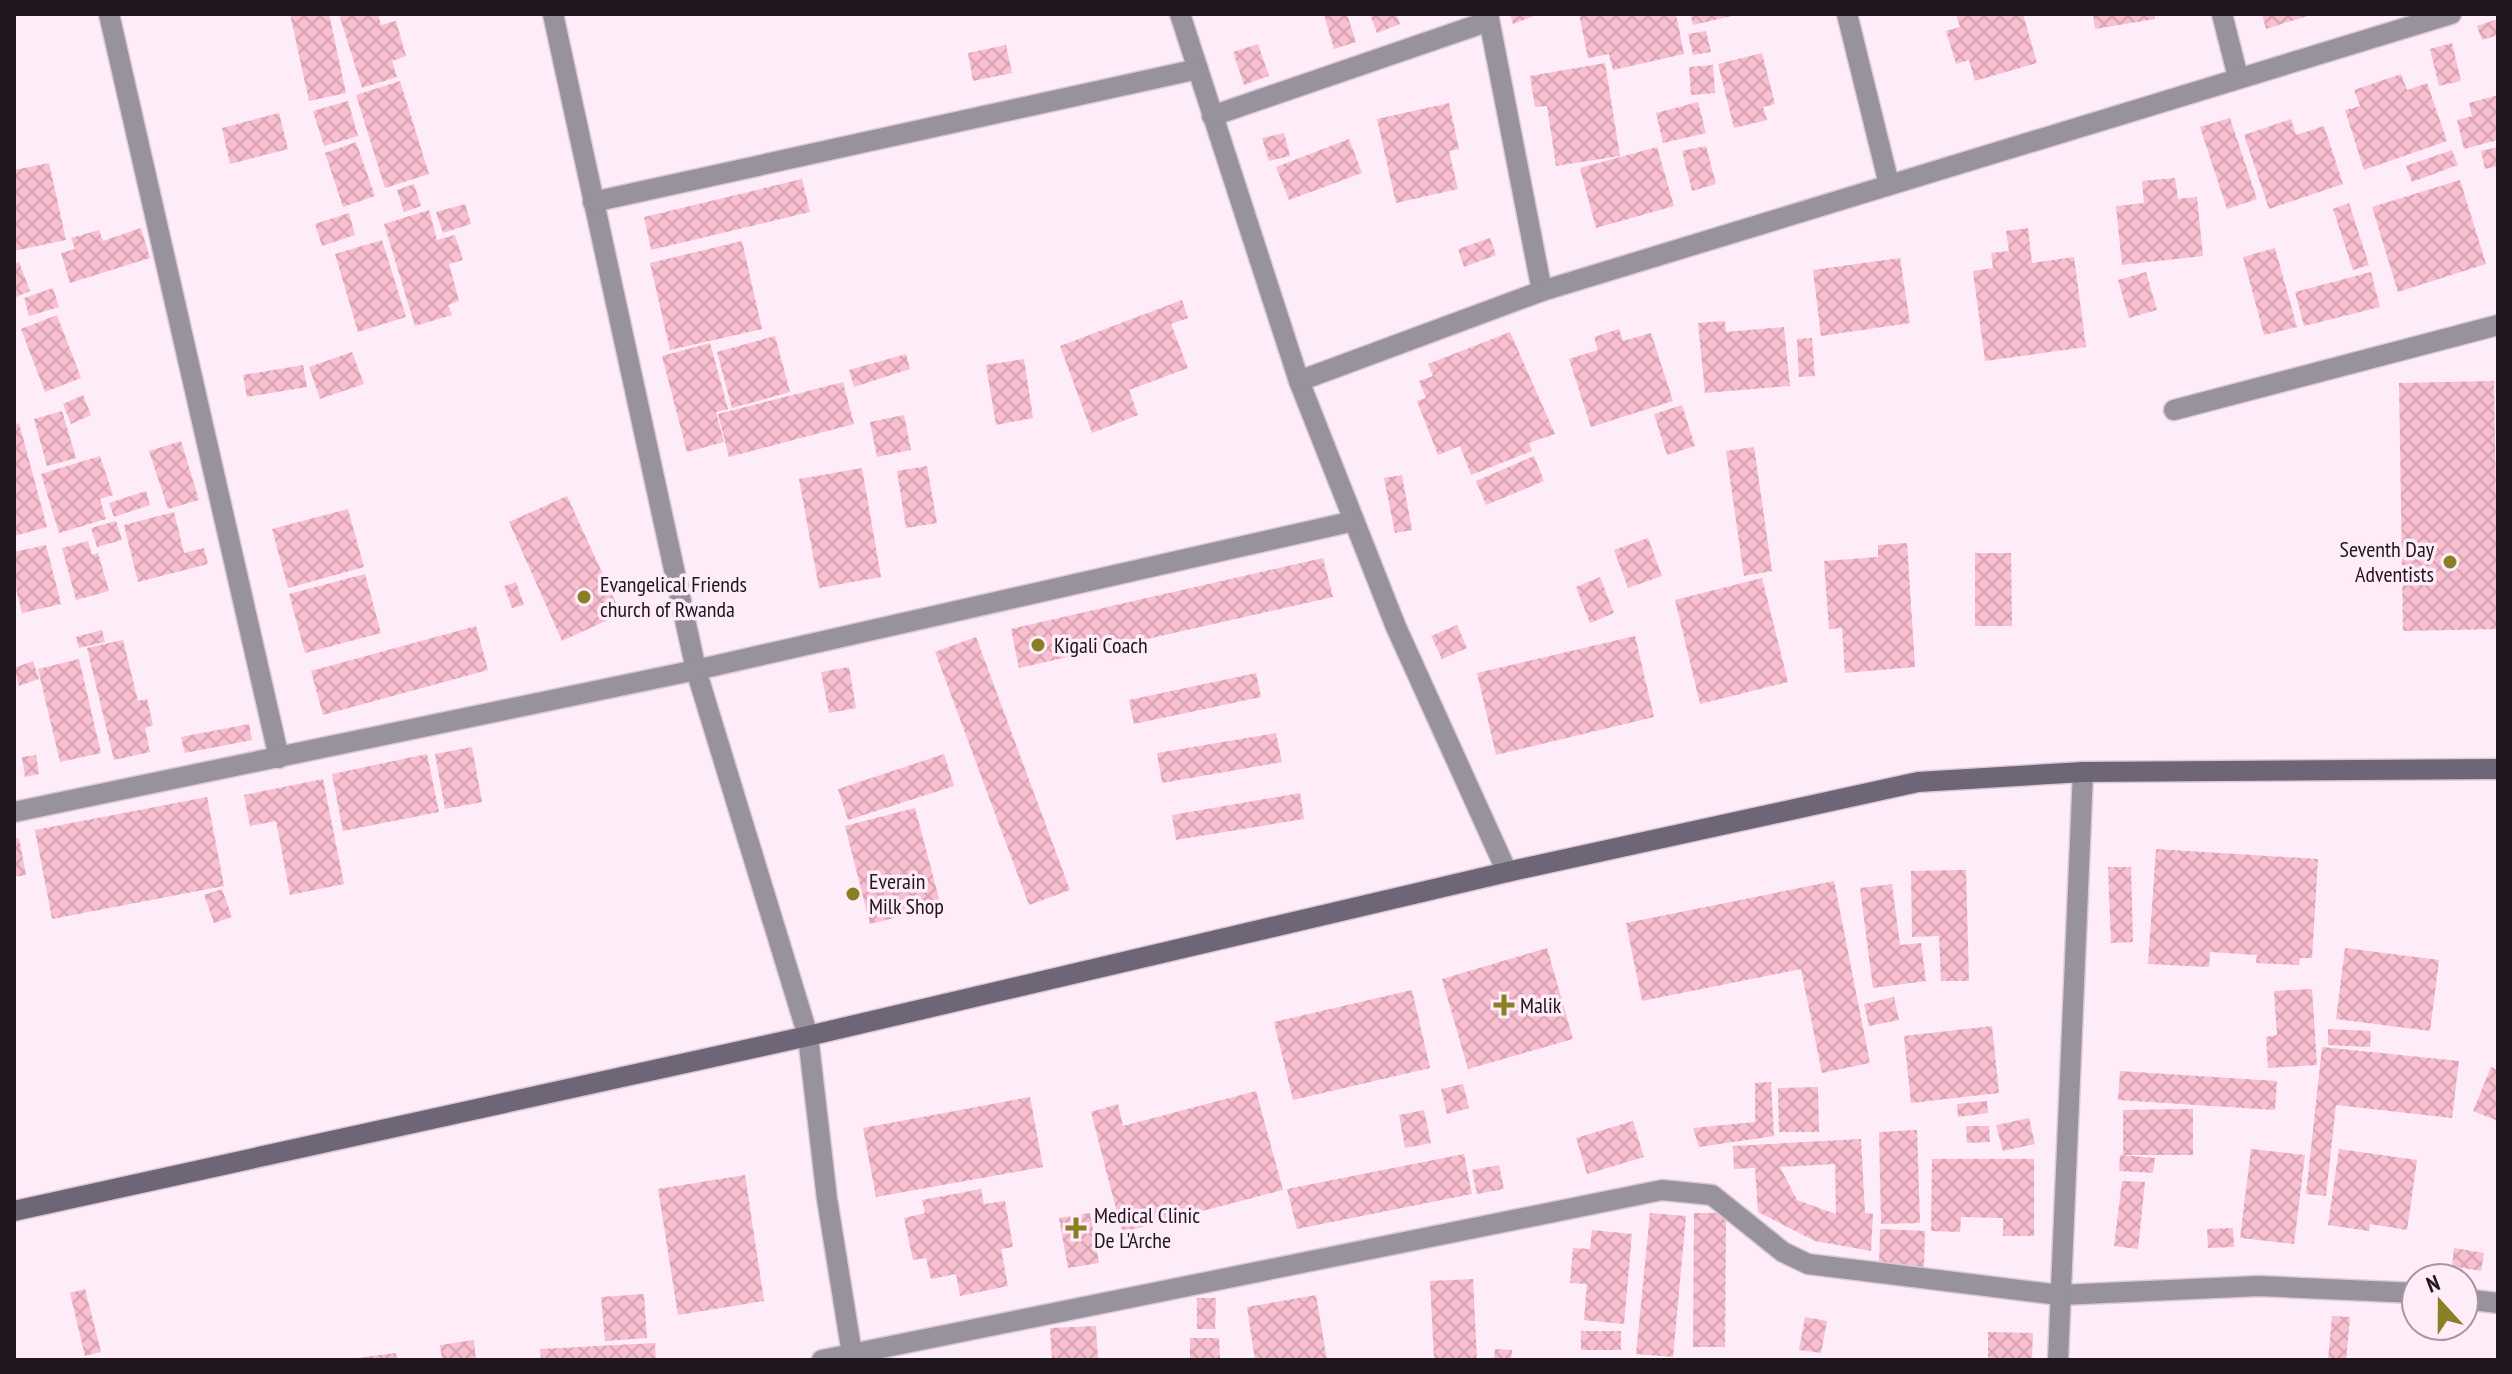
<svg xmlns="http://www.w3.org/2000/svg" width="2512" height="1374" viewBox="0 0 2512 1374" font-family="'PT Sans Narrow',sans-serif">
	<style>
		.building { fill: url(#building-cross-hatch); fill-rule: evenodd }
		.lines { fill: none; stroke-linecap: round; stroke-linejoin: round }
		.street-casing { stroke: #dacad6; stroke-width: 23 }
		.secondary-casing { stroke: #dacad6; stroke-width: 23 }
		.street { stroke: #98929f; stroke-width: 20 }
		.secondary { stroke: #6e6577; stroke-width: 20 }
		.poi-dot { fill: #8b7f26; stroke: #feecf9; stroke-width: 3 }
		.labels { text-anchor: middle; stroke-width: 7; stroke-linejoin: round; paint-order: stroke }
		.poi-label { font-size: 22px; fill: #20161e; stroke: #feecf9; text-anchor: start }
	</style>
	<defs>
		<pattern id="building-cross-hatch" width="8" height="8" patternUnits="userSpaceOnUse" patternTransform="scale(2)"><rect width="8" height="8" fill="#f9bfd0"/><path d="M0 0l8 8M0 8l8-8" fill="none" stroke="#d5a3b2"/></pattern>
	</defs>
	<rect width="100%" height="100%" fill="#feecf9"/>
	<g class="building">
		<polygon points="290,14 329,14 346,93 309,101"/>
		<polygon points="339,14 378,14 381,25 396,21 406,56 392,61 397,77 362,88"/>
		<polygon points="1347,14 1356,42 1334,49 1324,15"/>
		<polygon points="1370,14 1396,14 1400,24 1377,33"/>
		<polygon points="1510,14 1539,14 1513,24"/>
		<polygon points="1579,14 1676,14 1684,54 1613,70 1609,54 1588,58"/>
		<polygon points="1690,14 1736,14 1736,15 1693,25"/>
		<polygon points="1956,14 2023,14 2037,63 1975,81 1969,60 1956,64 1946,31 1960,27"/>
		<polygon points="2093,14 2155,14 2155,19 2095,29"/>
		<polygon points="2262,14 2310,14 2310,15 2266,29"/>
		<polygon points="2498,19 2498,35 2482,40 2477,26"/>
		<polygon points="1706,31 1711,52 1693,55 1688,34"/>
		<polygon points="2452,43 2461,81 2439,86 2430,49"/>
		<polygon points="1258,44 1269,76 1244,85 1233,52"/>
		<polygon points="1006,45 1012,73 973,81 968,53"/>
		<polygon points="1762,53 1775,104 1763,107 1767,120 1734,128 1718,64"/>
		<polygon points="1605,63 1620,156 1556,166 1547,106 1535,107 1530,76"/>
		<polygon points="1713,65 1715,93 1691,95 1689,67"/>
		<polygon points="2401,74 2407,90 2427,83 2447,141 2364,170 2345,110 2360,106 2354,90"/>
		<polygon points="400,81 429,174 385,188 356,95"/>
		<polygon points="2498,95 2498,140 2464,149 2457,120 2472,116 2469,103"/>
		<polygon points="348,101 358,136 324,146 313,111"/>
		<polygon points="1698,102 1706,133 1663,143 1656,113"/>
		<polygon points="1449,103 1459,149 1449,151 1458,189 1396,203 1377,119"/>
		<polygon points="279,113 288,149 230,164 222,128"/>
		<polygon points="2230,118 2257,199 2227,209 2200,127"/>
		<polygon points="2291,119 2296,135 2324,126 2343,184 2269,209 2244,135"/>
		<polygon points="1284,133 1290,156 1269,161 1262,138"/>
		<polygon points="1349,139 1362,173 1289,200 1276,167"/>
		<polygon points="356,142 375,196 343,207 325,153"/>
		<polygon points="1706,146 1716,184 1692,191 1682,151"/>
		<polygon points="1657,147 1674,206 1596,228 1580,168"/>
		<polygon points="2498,147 2498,166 2485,169 2481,151"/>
		<polygon points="2452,150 2458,165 2412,182 2406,166"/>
		<polygon points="49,163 66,240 14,251 14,170"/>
		<polygon points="2175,178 2178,199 2197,197 2203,256 2122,265 2116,206 2144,203 2142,181"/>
		<polygon points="802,179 810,212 651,250 644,217"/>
		<polygon points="2460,180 2486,264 2398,292 2372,207"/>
		<polygon points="414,184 421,206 404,212 397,190"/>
		<polygon points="2349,203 2369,265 2353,270 2333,209"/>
		<polygon points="465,204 471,224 443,233 436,212"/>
		<polygon points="429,210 437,240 455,235 463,260 449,264 459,301 448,305 452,315 415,326 384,224"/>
		<polygon points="349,213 355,235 322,246 315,224"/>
		<polygon points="141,228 150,258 70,283 61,253 75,249 71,238 99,230 103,241"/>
		<polygon points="2028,228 2032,263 2074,257 2086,347 1985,361 1973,271 1993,268 1991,253 2009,251 2006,231"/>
		<polygon points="1490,238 1496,255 1464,267 1458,249"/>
		<polygon points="382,240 406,317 358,332 335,254"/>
		<polygon points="742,241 762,329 670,350 650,263"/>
		<polygon points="2275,248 2297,327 2264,335 2243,257"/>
		<polygon points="1900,258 1910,323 1821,336 1813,270"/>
		<polygon points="19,262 30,291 14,298 14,264"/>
		<polygon points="2146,272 2157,310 2129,318 2118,280"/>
		<polygon points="2371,272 2380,307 2304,326 2295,292"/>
		<polygon points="53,288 59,307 29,316 24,298"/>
		<polygon points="1182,300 1188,318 1171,324 1188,368 1129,390 1138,415 1092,433 1060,346"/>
		<polygon points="57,315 81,378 45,392 21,329"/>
		<polygon points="1725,321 1726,332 1784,327 1790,386 1705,393 1698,323"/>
		<polygon points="1619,329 1623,341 1651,333 1673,401 1591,427 1569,359 1598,350 1594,337"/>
		<polygon points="1510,332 1555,434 1529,443 1532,451 1471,475 1460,446 1438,455 1417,401 1426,398 1419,381 1433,376 1428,364"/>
		<polygon points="775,336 790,392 732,408 717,352"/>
		<polygon points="1812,338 1815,376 1799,377 1797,339"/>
		<polygon points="710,343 728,409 716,412 724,442 687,452 662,356"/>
		<polygon points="352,352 364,384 320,399 309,367"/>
		<polygon points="906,354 910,369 854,387 849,370"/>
		<polygon points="1024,359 1033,418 996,425 986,365"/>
		<polygon points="303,365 307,387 247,397 243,375"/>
		<polygon points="2494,381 2498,629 2403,631 2399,383"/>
		<polygon points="843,382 854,424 729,457 718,414"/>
		<polygon points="83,395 91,415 71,424 63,404"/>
		<polygon points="1682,405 1695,446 1667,455 1654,414"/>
		<polygon points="62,411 76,458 47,466 34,419"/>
		<polygon points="904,415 911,450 877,457 870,422"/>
		<polygon points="19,423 47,527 14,536 14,425"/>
		<polygon points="181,441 199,500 168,509 149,451"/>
		<polygon points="1754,447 1772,571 1744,576 1726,451"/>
		<polygon points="100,456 113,495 100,499 106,519 59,533 41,474"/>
		<polygon points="1534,456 1544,481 1486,505 1476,481"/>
		<polygon points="927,466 937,523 906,528 897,471"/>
		<polygon points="862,468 881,577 819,588 799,479"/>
		<polygon points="1402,475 1412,530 1395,533 1384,478"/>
		<polygon points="146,491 150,505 114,517 109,503"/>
		<polygon points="567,496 621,614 562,641 509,522"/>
		<polygon points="348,509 364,567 288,588 272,529"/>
		<polygon points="174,512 184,553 204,548 208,564 138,582 124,525"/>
		<polygon points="116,521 122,540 97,547 91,528"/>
		<polygon points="1648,538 1662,576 1628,588 1614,550"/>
		<polygon points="88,541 92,555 98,553 109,591 76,600 62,548"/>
		<polygon points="1907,543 1915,667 1845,673 1842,628 1829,629 1824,561 1878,557 1878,545"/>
		<polygon points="46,545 61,604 22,613 14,580 14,552"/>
		<polygon points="1975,553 2011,553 2012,626 1975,626"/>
		<polygon points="1323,558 1333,597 1019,668 1011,629"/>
		<polygon points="365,574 381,633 305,653 289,594"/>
		<polygon points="1600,577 1614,613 1590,623 1576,587"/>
		<polygon points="1762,578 1788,682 1700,704 1675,600"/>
		<polygon points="516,582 524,605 512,608 504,586"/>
		<polygon points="1457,625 1467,648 1442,659 1431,636"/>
		<polygon points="476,626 488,670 323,715 311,671"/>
		<polygon points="102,630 105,642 79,648 76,637"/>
		<polygon points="1635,636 1654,717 1496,755 1477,673"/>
		<polygon points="976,637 1070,890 1029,905 935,652"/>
		<polygon points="123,640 138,701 147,699 153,725 145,728 150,752 114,760 87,648"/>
		<polygon points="79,659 101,753 60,762 38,669"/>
		<polygon points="33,661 39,679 19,686 14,668"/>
		<polygon points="849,667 856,708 829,713 821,672"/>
		<polygon points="1256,673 1261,697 1134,724 1129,700"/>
		<polygon points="249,724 252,740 185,753 181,737"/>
		<polygon points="1276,733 1282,762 1162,783 1157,753"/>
		<polygon points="472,747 482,802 445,809 435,754"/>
		<polygon points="427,754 439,812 343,831 332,774"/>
		<polygon points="944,754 954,786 848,820 838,789"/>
		<polygon points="36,755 39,774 25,777 22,757"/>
		<polygon points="323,779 344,884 290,895 276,821 250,826 244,795"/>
		<polygon points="1300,793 1304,819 1176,840 1172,815"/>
		<polygon points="207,797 224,886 52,919 35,830"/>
		<polygon points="915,808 941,906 870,924 845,826"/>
		<polygon points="19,838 26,875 14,877 14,839"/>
		<polygon points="2156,849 2318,859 2312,958 2300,958 2299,965 2256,963 2257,955 2210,952 2209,967 2148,964"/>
		<polygon points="2108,867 2131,867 2133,942 2111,943"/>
		<polygon points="1966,870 1969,981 1941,981 1939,936 1912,937 1911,871"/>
		<polygon points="1834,881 1870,1063 1822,1073 1801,969 1642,1001 1626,923"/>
		<polygon points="1892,884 1900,945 1921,943 1926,981 1873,988 1860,888"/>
		<polygon points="222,889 232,917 214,923 204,895"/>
		<polygon points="1547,948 1573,1039 1468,1069 1442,979"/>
		<polygon points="2345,948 2439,960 2430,1031 2336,1019"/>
		<polygon points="2312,989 2317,1065 2268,1068 2266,1037 2277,1035 2274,991"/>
		<polygon points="1412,990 1430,1068 1293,1100 1274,1022"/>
		<polygon points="1894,997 1899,1020 1869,1026 1864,1004"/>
		<polygon points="1992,1026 1999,1093 1911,1103 1904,1036"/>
		<polygon points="2328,1029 2371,1031 2370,1047 2328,1045"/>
		<polygon points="2322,1047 2459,1061 2452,1118 2336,1105 2326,1196 2306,1194"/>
		<polygon points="2491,1067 2498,1070 2498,1121 2473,1111"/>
		<polygon points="2120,1071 2277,1081 2275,1110 2118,1100"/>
		<polygon points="1771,1082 1774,1136 1699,1147 1693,1128 1755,1122 1755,1083"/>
		<polygon points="1463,1084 1469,1108 1447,1114 1441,1089"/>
		<polygon points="1818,1087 1819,1132 1779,1132 1778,1088"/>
		<polygon points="1256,1091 1283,1190 1122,1232 1091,1112 1118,1104 1123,1126"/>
		<polygon points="1030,1097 1043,1167 876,1197 863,1128"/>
		<polygon points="1987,1101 1988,1113 1958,1117 1957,1104"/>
		<polygon points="2193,1109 2193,1155 2123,1155 2123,1110"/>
		<polygon points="1424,1110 1431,1143 1405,1148 1399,1115"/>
		<polygon points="2029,1118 2035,1144 2003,1151 1996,1125"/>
		<polygon points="1633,1121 1644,1157 1587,1174 1576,1138"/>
		<polygon points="1966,1126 1989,1126 1990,1142 1967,1143"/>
		<polygon points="1917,1130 1920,1223 1881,1224 1879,1132"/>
		<path d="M 1861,1139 L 1865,1213 L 1873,1214 L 1871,1251 L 1815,1241 L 1758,1212 L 1755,1168 L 1734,1169 L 1733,1146 ZM 1835,1164 L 1836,1214 L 1797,1200 L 1780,1167 Z"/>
		<polygon points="2251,1149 2305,1155 2294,1244 2240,1238"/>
		<polygon points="2339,1149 2417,1160 2407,1230 2370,1224 2369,1231 2328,1225"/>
		<polygon points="1464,1154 1472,1194 1297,1229 1287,1189"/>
		<polygon points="2120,1155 2155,1158 2153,1173 2119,1171"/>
		<polygon points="1932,1159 2034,1159 2034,1236 2003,1236 2003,1218 1961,1217 1960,1232 1931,1231"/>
		<polygon points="1499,1165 1504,1189 1477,1194 1472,1170"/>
		<polygon points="745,1175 764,1301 678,1315 658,1189"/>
		<polygon points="2122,1181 2145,1182 2138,1249 2114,1246"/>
		<polygon points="981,1189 984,1204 1005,1201 1013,1247 1001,1249 1008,1286 960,1296 956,1274 931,1279 926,1258 913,1260 904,1218 925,1213 922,1200"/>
		<polygon points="1090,1213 1099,1263 1068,1268 1059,1218"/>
		<polygon points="1650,1213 1686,1216 1673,1357 1636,1354"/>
		<polygon points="1694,1213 1726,1213 1725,1347 1693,1347"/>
		<polygon points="2233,1228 2234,1247 2208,1248 2207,1229"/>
		<polygon points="1880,1229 1925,1231 1924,1267 1879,1266"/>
		<polygon points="1592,1230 1632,1234 1624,1324 1584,1320 1587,1284 1570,1283 1573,1248 1590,1249"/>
		<polygon points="2454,1248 2484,1253 2481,1271 2452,1266"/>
		<polygon points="1473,1279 1477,1360 1434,1360 1430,1281"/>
		<polygon points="85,1289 101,1352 85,1356 70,1293"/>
		<polygon points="644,1294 647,1338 605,1341 601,1297"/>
		<polygon points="1316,1295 1327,1360 1255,1360 1247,1307"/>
		<polygon points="1197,1298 1216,1298 1215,1329 1197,1329"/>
		<polygon points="2332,1316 2350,1317 2346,1360 2328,1360"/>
		<polygon points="1805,1317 1827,1321 1821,1353 1799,1350"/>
		<polygon points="1096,1326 1098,1360 1052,1360 1050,1328"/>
		<rect x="1581" y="1331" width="40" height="19"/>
		<polygon points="1988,1332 2033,1333 2032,1360 1988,1360"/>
		<polygon points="1190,1338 1219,1338 1220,1360 1190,1360"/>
		<polygon points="474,1340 476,1360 442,1360 440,1345"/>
		<polygon points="655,1343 656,1360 541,1360 540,1349"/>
		<polygon points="1495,1349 1512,1350 1511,1360 1494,1360"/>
		<polygon points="396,1353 397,1360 356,1360 356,1358"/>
	</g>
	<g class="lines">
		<g class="street-casing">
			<g id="street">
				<polyline points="109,14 279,758"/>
				<polyline points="553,14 696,670 808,1036 827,1199 853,1360"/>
				<polyline points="1180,14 1299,381 1396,627 1507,872"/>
				<polyline points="1488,14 1542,291"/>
				<polyline points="1847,14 1889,184"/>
				<polyline points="2222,14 2238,77"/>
				<polyline points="1212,116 1489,21"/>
				<polyline points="593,202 1198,69"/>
				<polyline points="1299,381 1542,291 2451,14"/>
				<polyline points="2174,410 2498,325"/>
				<polyline points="14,812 696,670 1354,521"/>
				<polyline points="2464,1299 2498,1303"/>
				<polyline points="822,1360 1662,1190 1712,1195 1783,1252 1808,1264 2060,1295 2259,1286 2416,1293"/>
				<polyline points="2058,1360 2083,772"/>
			</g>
		</g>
		<g class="secondary-casing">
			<polyline id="secondary" points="14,1211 808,1036 1507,872 1918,782 2083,772 2498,769"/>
		</g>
		<use href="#street" class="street"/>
		<use href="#secondary" class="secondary"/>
	</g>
	<g class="poi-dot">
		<circle cx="2450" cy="562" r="8"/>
		<circle cx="584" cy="597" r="8"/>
		<circle cx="1038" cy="645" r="8"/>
		<circle cx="853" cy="894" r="8"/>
		<path d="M1500 993h8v8h8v8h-8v8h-8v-8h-8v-8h8z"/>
		<path d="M1072 1216h8v8h8v8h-8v8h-8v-8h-8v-8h8z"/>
	</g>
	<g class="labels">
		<g class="poi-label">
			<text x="2434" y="557" text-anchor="end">Seventh Day<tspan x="2434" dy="25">Adventists</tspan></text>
			<text x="600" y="592">Evangelical Friends<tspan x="600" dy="25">church of Rwanda</tspan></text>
			<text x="1054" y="653">Kigali Coach</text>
			<text x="869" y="889">Everain<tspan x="869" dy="25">Milk Shop</tspan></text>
			<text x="1520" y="1013">Malik</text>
			<text x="1094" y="1223">Medical Clinic<tspan x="1094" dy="25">De L'Arche</tspan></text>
		</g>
	</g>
	<rect width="2512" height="1374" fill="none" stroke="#20161e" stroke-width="32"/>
	<g transform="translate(2440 1302) rotate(339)"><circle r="38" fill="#feecf9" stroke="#a596a1" stroke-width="2"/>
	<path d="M0-6L14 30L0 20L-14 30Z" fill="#8b7f26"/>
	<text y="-12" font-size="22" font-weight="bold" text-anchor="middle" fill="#20161e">N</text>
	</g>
</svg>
